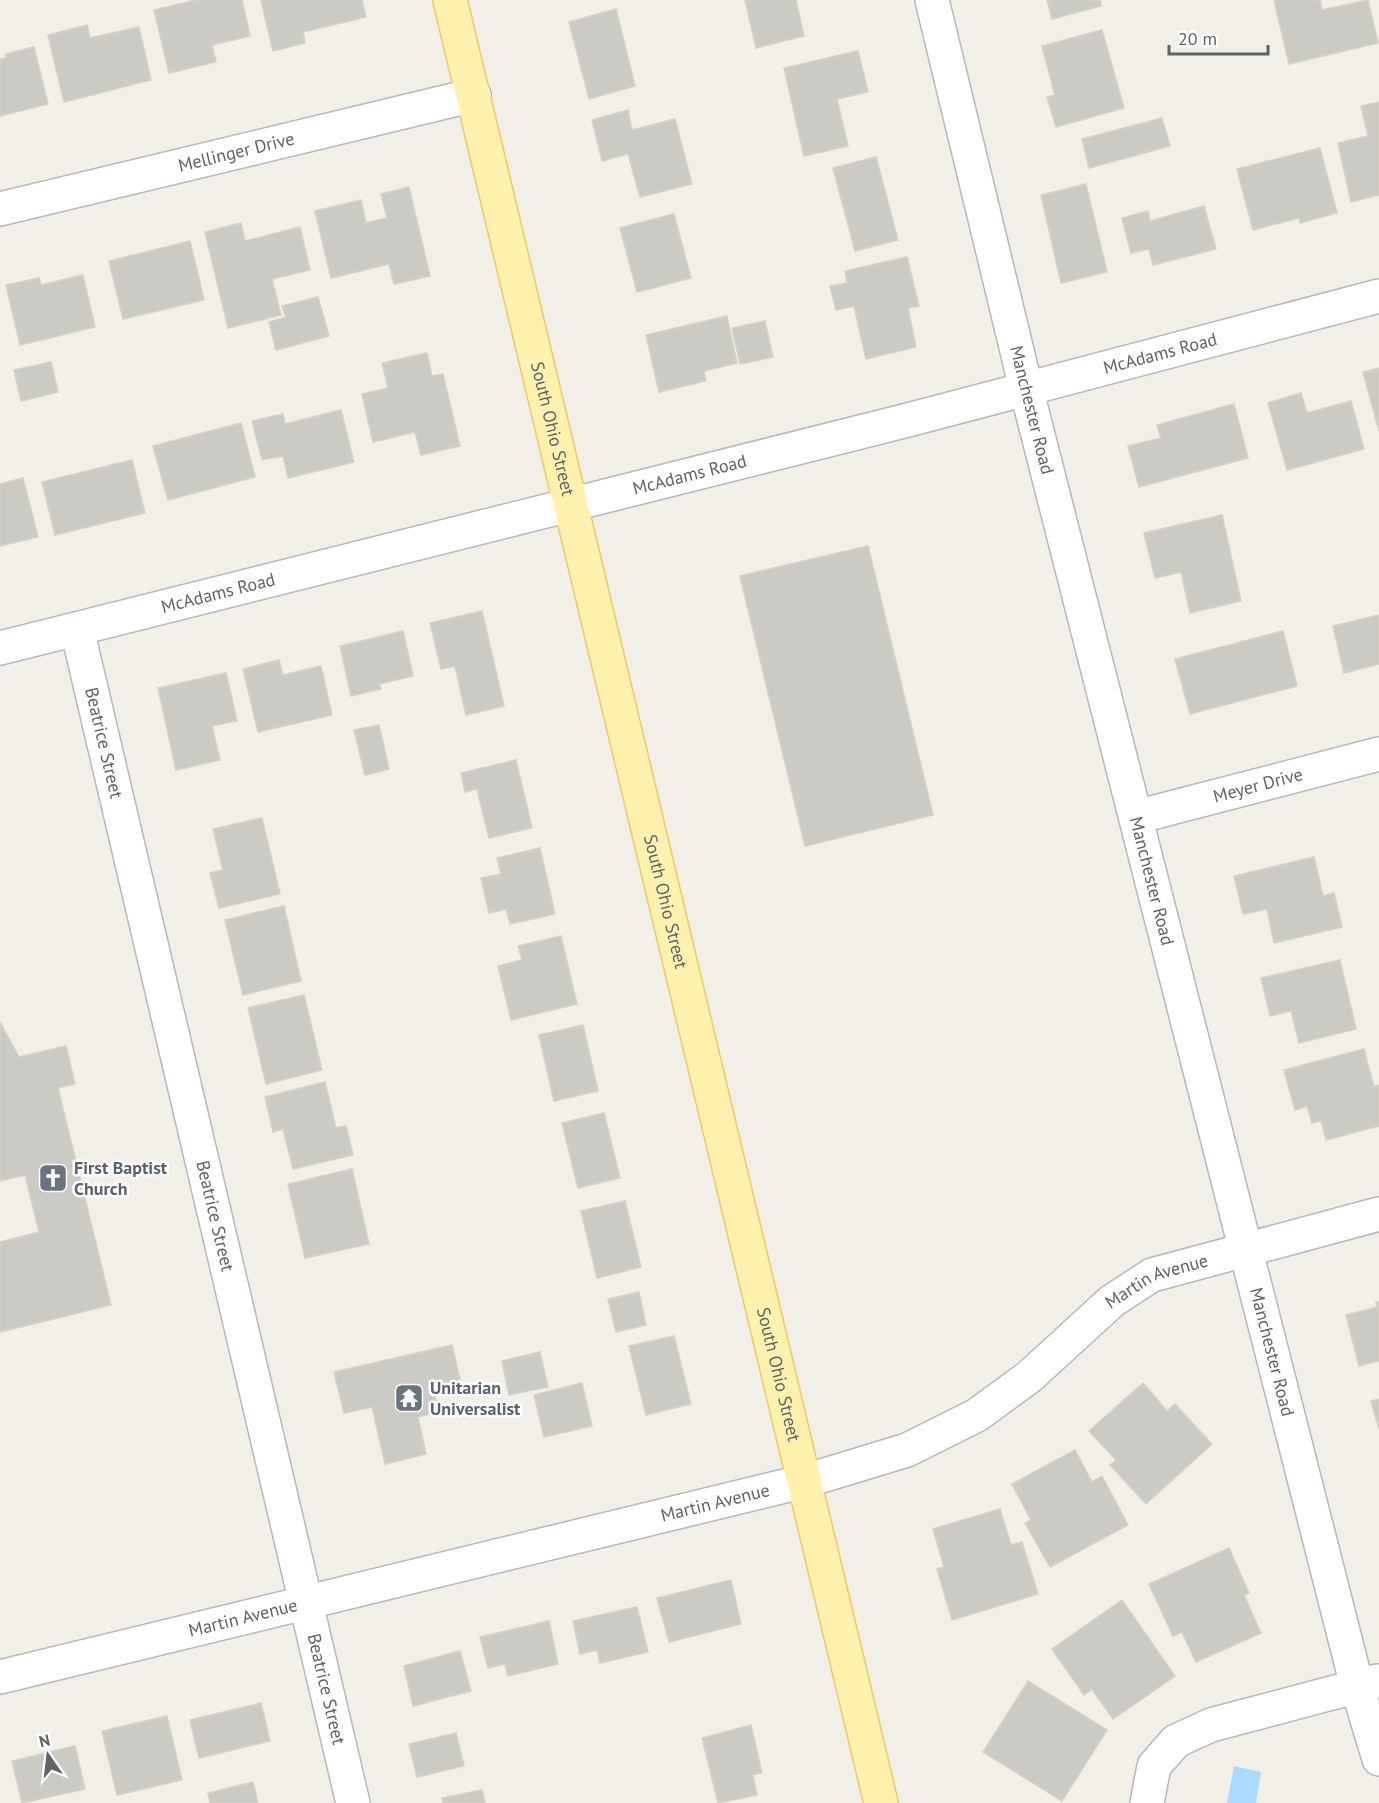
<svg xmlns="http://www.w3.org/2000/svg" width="1379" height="1803" viewBox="0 0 1379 1803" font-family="'PT Sans',sans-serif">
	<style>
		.water { fill: #aadaff }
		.building { fill: #cccac5; stroke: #d6d1c6; stroke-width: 1.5 }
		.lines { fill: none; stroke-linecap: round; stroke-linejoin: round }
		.minor-casing { stroke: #b5b8bc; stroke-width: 36 }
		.major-casing { stroke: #f2c960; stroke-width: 36 }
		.minor { stroke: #fff; stroke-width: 33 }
		.major { stroke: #fff2af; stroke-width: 33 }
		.labels { text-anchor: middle; stroke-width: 5; stroke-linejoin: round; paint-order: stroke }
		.street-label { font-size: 18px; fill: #5f6368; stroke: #fff }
		.worship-label { font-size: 18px; font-weight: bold; fill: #5b616d; stroke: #fff; text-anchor: start }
	</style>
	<rect width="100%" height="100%" fill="#f1efe8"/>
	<polygon class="water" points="1234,1766 1261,1772 1256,1803 1227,1803"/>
	<g class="building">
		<polygon points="196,0 242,0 250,36 212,45 216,62 169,73 154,10"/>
		<polygon points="261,0 362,0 366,17 303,32 305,43 273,51"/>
		<polygon points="745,0 796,0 804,36 756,48"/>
		<polygon points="1047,0 1100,0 1101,6 1052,19"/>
		<polygon points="1274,0 1320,0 1322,10 1368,0 1378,43 1289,64"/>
		<polygon points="616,9 635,86 589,99 569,22"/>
		<polygon points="87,25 90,38 139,27 151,80 64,102 48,35"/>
		<polygon points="1102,30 1124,108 1056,127 1047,97 1055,95 1042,46"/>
		<polygon points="34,47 48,104 0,116 0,59 6,58 5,54"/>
		<polygon points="858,51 868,92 837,99 848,146 804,156 784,68"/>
		<polygon points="1379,102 1379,195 1351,202 1338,143 1368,136 1361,106"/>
		<polygon points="628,110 632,130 675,119 692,184 640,197 628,154 602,161 592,120"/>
		<polygon points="1162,118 1170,146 1089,168 1082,139"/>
		<polygon points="1320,148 1337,213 1300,223 1299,218 1253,230 1237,169"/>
		<polygon points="876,157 898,240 855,251 833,168"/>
		<polygon points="1086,184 1107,272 1061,283 1041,195"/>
		<polygon points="409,187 430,276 394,284 389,264 331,278 315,211 361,200 366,223 387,218 381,194"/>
		<polygon points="1204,206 1216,249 1153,265 1149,249 1131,253 1122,218 1148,211 1150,221"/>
		<polygon points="674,214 691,278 637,292 620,228"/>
		<polygon points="241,223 245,241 300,227 310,270 272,279 281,315 228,328 205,232"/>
		<polygon points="190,241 204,300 123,319 109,261"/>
		<polygon points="907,257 919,306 908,308 916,347 866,359 854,306 836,310 830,286 847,283 845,271"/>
		<polygon points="83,275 95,327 20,345 6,285 39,278 41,285"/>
		<polygon points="318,297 329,336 276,350 269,322 286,317 282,306"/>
		<polygon points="727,316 737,363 704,371 706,381 659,392 646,335"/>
		<polygon points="765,321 773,357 740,364 732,328"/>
		<polygon points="427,353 432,376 443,374 460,446 421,455 415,432 373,442 362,394 388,388 382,363"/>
		<polygon points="51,362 58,392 21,401 14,370"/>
		<polygon points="1379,368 1379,431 1363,372"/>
		<polygon points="1301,393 1307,413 1351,401 1364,449 1287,470 1268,403"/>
		<polygon points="1234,404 1248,458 1139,487 1128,446 1161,438 1157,425"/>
		<polygon points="341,410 354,462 288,478 283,456 262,460 252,421 283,414 285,424"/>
		<polygon points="241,423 255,477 168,500 153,446"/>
		<polygon points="132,460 145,513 55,535 42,482"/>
		<polygon points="23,478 38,537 0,546 0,484"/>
		<polygon points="1222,515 1241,601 1190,613 1181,572 1155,578 1144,533"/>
		<polygon points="868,546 933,815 805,846 740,576"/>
		<polygon points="482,611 504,706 466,715 455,666 441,669 430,623"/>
		<polygon points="1379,615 1379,664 1344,673 1333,626"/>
		<polygon points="403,631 413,676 379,684 381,689 351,696 340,646"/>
		<polygon points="1283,631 1297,686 1190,714 1175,659"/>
		<polygon points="279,660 283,675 321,666 332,715 258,732 243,669"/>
		<polygon points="226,673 237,721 212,726 220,760 176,770 158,688"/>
		<polygon points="379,725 389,769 365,775 354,730"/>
		<polygon points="516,760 532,828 489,838 477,789 465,792 461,773"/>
		<polygon points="262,818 280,894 219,908 210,873 223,870 213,829"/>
		<polygon points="540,848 555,914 510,924 506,909 489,913 481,878 501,874 497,858"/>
		<polygon points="1314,857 1323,896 1334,893 1342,927 1274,943 1267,909 1243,914 1234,876"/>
		<polygon points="284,906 301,981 243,995 225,920"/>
		<polygon points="561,936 577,1004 511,1020 498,966 522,960 518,946"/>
		<polygon points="1340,960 1356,1029 1299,1043 1291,1011 1270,1016 1261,978"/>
		<polygon points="304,995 322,1070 266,1084 248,1008"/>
		<polygon points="0,1022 19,1057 66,1046 75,1084 58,1088 111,1305 0,1332 0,1242 39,1232 25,1175 0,1181"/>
		<polygon points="583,1025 598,1091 554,1101 539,1035"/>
		<polygon points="1364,1049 1374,1087 1379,1085 1379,1126 1326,1140 1321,1121 1312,1123 1307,1106 1295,1110 1284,1070"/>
		<polygon points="325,1082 336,1128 346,1126 353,1155 293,1169 283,1129 273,1132 265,1097"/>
		<polygon points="604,1113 620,1178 578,1188 562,1123"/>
		<polygon points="352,1169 369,1244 305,1258 288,1184"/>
		<polygon points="625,1201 641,1267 597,1278 581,1211"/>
		<polygon points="639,1292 646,1325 616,1332 608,1299"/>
		<polygon points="1376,1302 1379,1302 1379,1361 1359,1366 1346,1315 1377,1307"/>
		<polygon points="674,1336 691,1404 646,1415 629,1346"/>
		<polygon points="452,1345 462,1388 435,1394 439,1412 418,1417 426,1454 385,1464 372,1407 344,1413 334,1372"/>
		<polygon points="540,1352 548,1387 509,1395 502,1361"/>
		<polygon points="582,1383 592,1426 544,1437 534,1395"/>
		<polygon points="1143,1383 1167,1411 1175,1404 1212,1444 1146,1504 1110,1465 1116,1460 1089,1431"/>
		<polygon points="1379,1399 1379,1429 1371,1401"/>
		<polygon points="1075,1450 1092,1482 1102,1476 1128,1525 1050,1567 1025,1523 1031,1520 1012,1484"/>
		<polygon points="1000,1509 1011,1545 1022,1542 1038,1594 952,1620 937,1569 944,1567 933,1529"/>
		<polygon points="1229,1548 1249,1593 1244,1595 1261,1633 1196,1662 1182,1632 1173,1636 1149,1584"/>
		<polygon points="731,1580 741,1624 669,1642 657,1598"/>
		<polygon points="1122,1600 1175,1676 1113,1719 1092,1689 1084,1695 1052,1649"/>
		<polygon points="637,1607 648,1652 600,1663 597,1650 580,1654 573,1621"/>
		<polygon points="549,1621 558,1664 508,1676 505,1664 488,1668 480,1637"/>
		<polygon points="460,1651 471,1691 413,1706 404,1666"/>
		<polygon points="1028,1681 1107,1730 1062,1801 983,1752"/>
		<polygon points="261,1703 270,1741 199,1758 190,1720"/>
		<polygon points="167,1716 182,1780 117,1795 102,1731"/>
		<polygon points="751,1725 762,1773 753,1775 757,1795 718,1803 702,1738"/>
		<polygon points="456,1733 464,1766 417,1777 409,1744"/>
		<polygon points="75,1746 85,1789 22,1803 12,1761"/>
		<polygon points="253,1782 258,1803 210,1803 208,1793"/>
		<polygon points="482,1790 485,1803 443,1803 442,1798"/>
	</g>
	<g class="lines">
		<g class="minor-casing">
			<g id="minor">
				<path id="s1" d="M 932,0 L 1026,388 L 1357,1686 L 1379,1759"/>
				<path id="s2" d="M 0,209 L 474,95"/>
				<path id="s3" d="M 77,629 L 353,1803"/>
				<path id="s4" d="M 0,648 L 908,420 L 1379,296"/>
				<path id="s5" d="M 1136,817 L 1379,754"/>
				<path id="s6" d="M 0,1677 L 805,1481 L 907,1450 L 977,1415 L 1029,1377 L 1112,1301 L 1152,1275 L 1379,1214"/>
				<polyline points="1147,1803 1154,1766 1176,1741 1211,1725 1377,1681"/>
			</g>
		</g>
		<g class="major-casing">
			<g id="major">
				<path id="s7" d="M 450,0 L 881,1803"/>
			</g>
		</g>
		<use href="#minor" class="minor"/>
		<use href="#major" class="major"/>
	</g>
	<defs>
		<g id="church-square" transform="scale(1.5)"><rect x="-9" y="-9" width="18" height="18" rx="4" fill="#6b7280" stroke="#fff"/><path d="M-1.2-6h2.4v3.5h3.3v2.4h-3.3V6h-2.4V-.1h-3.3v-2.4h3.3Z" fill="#fff"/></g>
		<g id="temple-square" transform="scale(1.5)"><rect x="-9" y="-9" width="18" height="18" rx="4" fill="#6b7280" stroke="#fff"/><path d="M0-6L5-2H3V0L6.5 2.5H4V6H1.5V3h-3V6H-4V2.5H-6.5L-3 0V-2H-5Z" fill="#fff"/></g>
	</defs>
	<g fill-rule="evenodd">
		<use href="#church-square" x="53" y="1178"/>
		<use href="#temple-square" x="409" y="1398"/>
	</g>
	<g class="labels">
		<g class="street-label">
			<text dy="6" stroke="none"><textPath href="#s2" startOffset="243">Mellinger Drive</textPath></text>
			<text dy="6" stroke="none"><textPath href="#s4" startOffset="1197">McAdams Road</textPath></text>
			<text dy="6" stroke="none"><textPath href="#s1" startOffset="422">Manchester Road</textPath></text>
			<text dy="6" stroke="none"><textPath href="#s7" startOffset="441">South Ohio Street</textPath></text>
			<text dy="6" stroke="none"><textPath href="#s4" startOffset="711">McAdams Road</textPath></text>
			<text dy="6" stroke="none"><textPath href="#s4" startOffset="225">McAdams Road</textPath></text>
			<text dy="6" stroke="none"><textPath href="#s3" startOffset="117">Beatrice Street</textPath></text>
			<text dy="6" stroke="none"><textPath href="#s5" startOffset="126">Meyer Drive</textPath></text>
			<text dy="6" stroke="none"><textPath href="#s1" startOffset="908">Manchester Road</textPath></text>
			<text dy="6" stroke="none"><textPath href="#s7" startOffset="927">South Ohio Street</textPath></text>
			<text dy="6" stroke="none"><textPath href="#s3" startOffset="603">Beatrice Street</textPath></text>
			<text dy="6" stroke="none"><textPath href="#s6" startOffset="1240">Martin Avenue</textPath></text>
			<text dy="6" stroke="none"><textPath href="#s1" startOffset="1394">Manchester Road</textPath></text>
			<text dy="6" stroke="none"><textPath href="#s7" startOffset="1413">South Ohio Street</textPath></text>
			<text dy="6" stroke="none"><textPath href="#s6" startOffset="736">Martin Avenue</textPath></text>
			<text dy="6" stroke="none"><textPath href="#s6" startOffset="250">Martin Avenue</textPath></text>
			<text dy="6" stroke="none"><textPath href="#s3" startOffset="1089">Beatrice Street</textPath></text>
		</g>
		<g class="worship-label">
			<text x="74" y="1174">First Baptist<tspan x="74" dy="21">Church</tspan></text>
			<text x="430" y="1394">Unitarian<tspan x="430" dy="21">Universalist</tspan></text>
		</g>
	</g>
	<g transform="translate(48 1755) rotate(346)" stroke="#ffffff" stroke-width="4.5" paint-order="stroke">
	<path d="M0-4.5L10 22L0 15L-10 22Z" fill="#5f6368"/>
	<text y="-9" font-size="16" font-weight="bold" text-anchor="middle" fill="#5f6368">N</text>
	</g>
	<path d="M1169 45v9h99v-9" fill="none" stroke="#5f6368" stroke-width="3"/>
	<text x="1178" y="45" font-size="18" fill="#5f6368" stroke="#ffffff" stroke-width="4.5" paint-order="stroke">20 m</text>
</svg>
